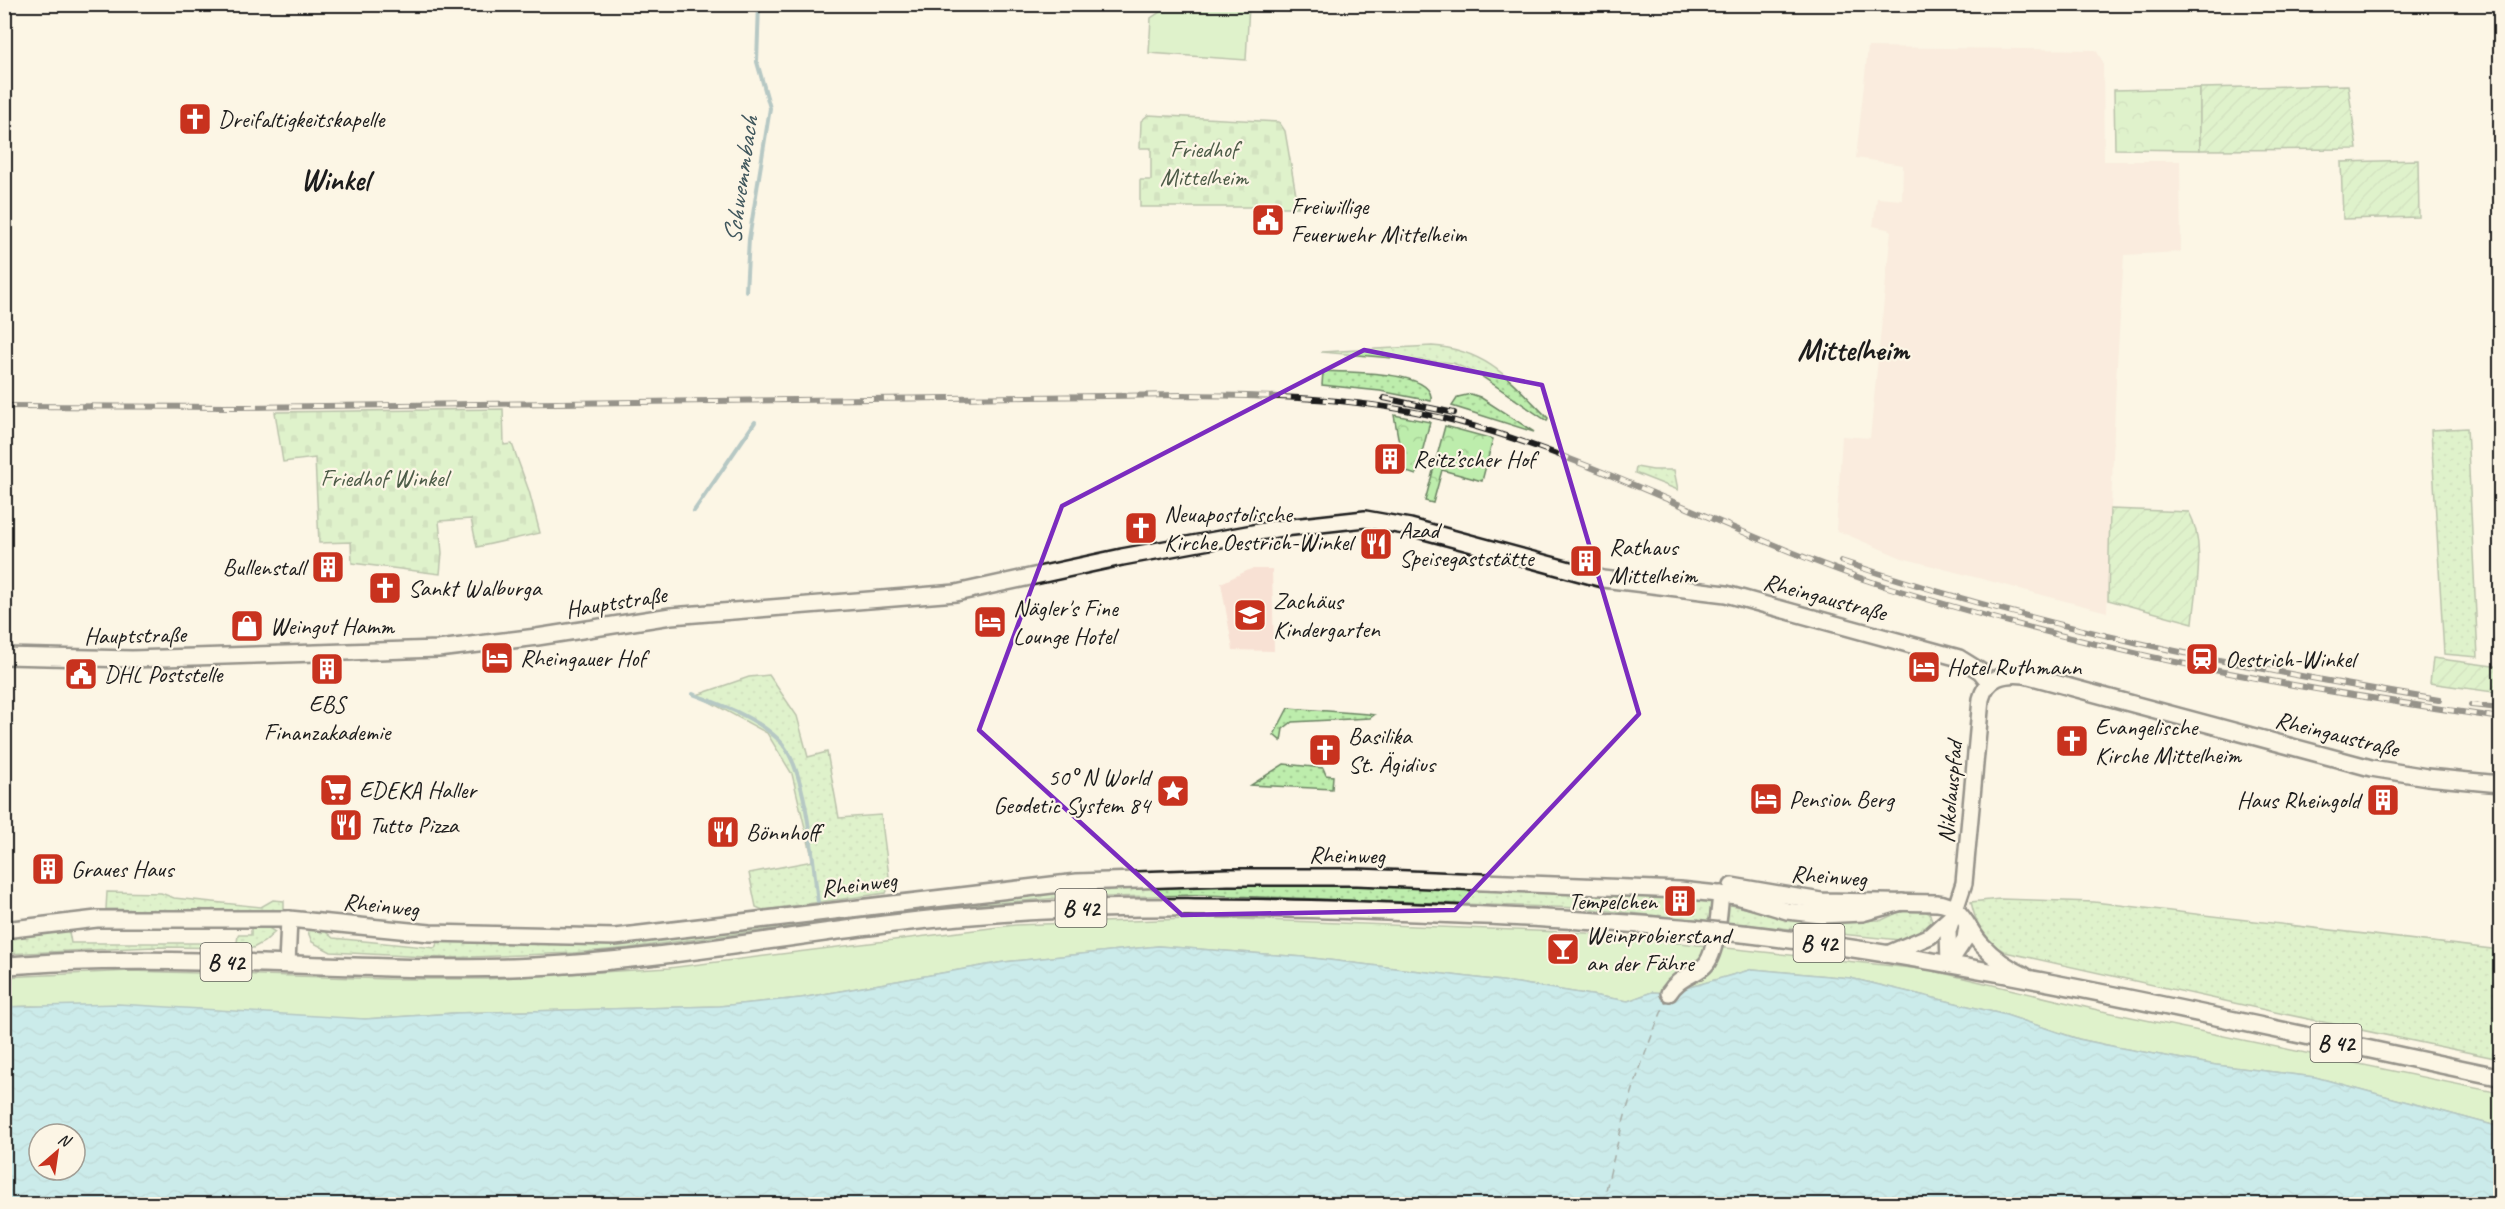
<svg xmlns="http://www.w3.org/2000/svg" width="2505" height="1209" viewBox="0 0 2505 1209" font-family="Caveat,sans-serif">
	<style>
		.built { fill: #f8e1d4 }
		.grass { fill: url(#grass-dots); stroke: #6c8464; stroke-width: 1.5 }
		.forest { fill: url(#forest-crowns); stroke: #6c8464; stroke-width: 1.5 }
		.cemetery { fill: url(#cemetery-stones); stroke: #6c8464; stroke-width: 1.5 }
		.park { fill: #bdedac; stroke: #6c8464; stroke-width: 1.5 }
		.garden { fill: url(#garden-furrows); stroke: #6c8464; stroke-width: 1.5 }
		.water { fill: url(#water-waves); stroke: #62909b; stroke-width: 1.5; fill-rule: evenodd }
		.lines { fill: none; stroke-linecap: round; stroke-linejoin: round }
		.stream { stroke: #62909b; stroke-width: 4 }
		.ferry { stroke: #3f565c; stroke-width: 1.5; stroke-dasharray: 8 6; stroke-linecap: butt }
		.secondary-casing { stroke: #1c1c1c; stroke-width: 20 }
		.primary-casing { stroke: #1c1c1c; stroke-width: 21 }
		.secondary { stroke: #fcf5e5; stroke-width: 15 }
		.primary { stroke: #fcf5e5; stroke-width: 16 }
		.rail-casing { stroke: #1c1c1c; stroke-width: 6 }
		.rail { stroke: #fcf5e5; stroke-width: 4; stroke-dasharray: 11; stroke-linecap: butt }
		.primary-bridge-casing { stroke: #1c1c1c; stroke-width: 21; stroke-linecap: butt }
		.primary-bridge { stroke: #fcf5e5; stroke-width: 16 }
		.marked { fill: none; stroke: #7b2cbf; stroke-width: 4.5; stroke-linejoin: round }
		.labels { text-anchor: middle; stroke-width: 4.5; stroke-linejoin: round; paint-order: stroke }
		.shield { fill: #fcf5e5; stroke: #5f5d58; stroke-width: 1.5 }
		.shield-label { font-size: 22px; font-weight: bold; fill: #1c1c1c }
		.poi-label { font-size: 24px; fill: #1c1c1c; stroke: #fcf5e5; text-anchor: start }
		.park-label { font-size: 24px; fill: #4c5b47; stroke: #fcf5e5 }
		.street-label { font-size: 24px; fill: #1c1c1c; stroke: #fcf5e5 }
		.water-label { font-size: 26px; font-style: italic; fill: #3f565c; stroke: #fcf5e5 }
		.district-label { font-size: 30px; font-weight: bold; fill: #1c1c1c; stroke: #fcf5e5 }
	</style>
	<defs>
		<pattern id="grass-dots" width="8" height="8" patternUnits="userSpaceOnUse" patternTransform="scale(1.5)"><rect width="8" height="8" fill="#bdedac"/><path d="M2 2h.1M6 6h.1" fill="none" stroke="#a2cb93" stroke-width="1.8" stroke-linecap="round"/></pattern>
		<pattern id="forest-crowns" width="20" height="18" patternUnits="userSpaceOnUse" patternTransform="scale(1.5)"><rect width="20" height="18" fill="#bdedac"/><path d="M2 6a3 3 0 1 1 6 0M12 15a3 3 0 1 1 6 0" fill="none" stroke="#a2cb93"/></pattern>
		<pattern id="cemetery-stones" width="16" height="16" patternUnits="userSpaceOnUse" patternTransform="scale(1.5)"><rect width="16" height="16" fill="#bdedac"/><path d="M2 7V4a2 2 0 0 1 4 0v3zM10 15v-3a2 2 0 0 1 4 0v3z" fill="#a2cb93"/></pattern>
		<pattern id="garden-furrows" width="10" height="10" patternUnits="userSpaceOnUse" patternTransform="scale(1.5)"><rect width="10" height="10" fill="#bdedac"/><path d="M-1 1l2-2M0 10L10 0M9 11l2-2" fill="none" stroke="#a2cb93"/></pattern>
		<pattern id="water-waves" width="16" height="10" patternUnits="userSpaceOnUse" patternTransform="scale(1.5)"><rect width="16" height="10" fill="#91def0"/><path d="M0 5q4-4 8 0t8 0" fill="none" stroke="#7cbecd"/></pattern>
	</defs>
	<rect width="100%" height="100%" fill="#fcf5e5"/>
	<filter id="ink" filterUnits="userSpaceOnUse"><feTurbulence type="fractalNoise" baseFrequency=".0167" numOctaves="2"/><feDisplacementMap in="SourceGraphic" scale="12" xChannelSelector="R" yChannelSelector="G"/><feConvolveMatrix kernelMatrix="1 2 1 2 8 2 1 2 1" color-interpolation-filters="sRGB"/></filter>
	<g filter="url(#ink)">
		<g class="built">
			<polygon points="1868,47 2096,50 2103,62 2104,161 2180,161 2181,252 2124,255 2116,380 2107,612 1902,558 1836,530 1842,436 1870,438 1891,230 1873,226 1877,198 1902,200 1903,165 1856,158"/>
			<polygon points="1251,569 1272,569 1274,651 1233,650 1221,583"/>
		</g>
		<g class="grass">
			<path d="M 1432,346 C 1488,350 1511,381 1548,418 L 1547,421 L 1481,376 L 1453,363 L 1321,352 Z"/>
			<path d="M 1323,371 C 1345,373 1436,369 1431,401 L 1380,391 L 1322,385 Z"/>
			<polygon points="1471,394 1480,397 1534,432 1452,406 1458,397"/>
			<polygon points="2467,428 2478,657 2444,654 2431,430"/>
			<polygon points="1636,467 1653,470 1674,470 1678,490 1635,473"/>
			<polygon points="769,675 797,716 808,757 827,752 839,818 881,815 890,884 886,893 763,910 756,907 749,873 813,861 792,774 767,733 697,695 749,677"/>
			<polygon points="1288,708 1368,714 1374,715 1370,718 1292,722 1283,729 1281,741 1274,735"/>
			<polygon points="1284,764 1323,768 1326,775 1333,776 1332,789 1251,785"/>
			<polygon points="1348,883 1682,894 1803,921 1882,920 1901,911 1915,909 1922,909 1930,914 1932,922 1930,928 1900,940 1580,908 1202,895 1060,898 933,908 629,948 574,953 445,958 331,952 312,942 308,932 311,926 325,927 327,933 333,938 435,948 439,939 524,943 624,942 1085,888"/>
			<polygon points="107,892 161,893 174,898 261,907 273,900 284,901 284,914 106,909"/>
			<path d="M 2000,899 L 2094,902 L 2500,950 L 2500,1059 L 2270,1011 L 2005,952 C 1984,940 1976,925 1971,902 Z"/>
			<polygon points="261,923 275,932 264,942 253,948 154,947 5,954 5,940 68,926 71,943 237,943 238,935 251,935 251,924"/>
		</g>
		<g class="forest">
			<polygon points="2200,88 2200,150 2115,149 2114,90"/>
			<polygon points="1394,415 1430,422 1416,475 1404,471"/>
			<polygon points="1445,426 1493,439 1482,481 1442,470 1433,503 1425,501"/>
		</g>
		<g class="cemetery">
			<polygon points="1148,115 1279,122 1285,131 1298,207 1140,207 1140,180 1151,180 1151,148 1140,148 1141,121"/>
			<polygon points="503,409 504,445 512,444 529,491 540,533 477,547 471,519 439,521 442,553 440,574 352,563 351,542 319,543 315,458 283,462 275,412"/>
		</g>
		<g class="park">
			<polygon points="1165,5 1249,5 1246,60 1149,53 1151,18 1163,10"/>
			<polygon points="1216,918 1586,933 1930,970 2102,1011 2500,1093 2500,1127 2315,1077 2216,1065 2121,1048 2079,1039 2006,1015 1850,978 1753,969 1669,993 1652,992 1628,1001 1518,983 1304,957 1158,946 1004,962 801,998 719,1006 454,1013 365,1019 32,1006 5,1007 5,977 131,971 388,979 486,979 669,968 1015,925"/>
		</g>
		<g class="garden">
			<polygon points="2348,85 2357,149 2200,150 2200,88"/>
			<polygon points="2418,160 2419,217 2343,219 2341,162"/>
			<path d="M 2110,509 L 2189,512 C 2206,543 2196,589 2193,623 L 2108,600 Z"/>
			<polygon points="2433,658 2500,667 2500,693 2430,683"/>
		</g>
		<path class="water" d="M 1158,946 L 1304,957 L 1518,983 L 1628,1001 L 1652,992 L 1669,993 L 1753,969 L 1850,978 L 2006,1015 L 2078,1039 L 2121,1048 L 2216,1065 L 2315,1077 L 2500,1127 L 2500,1204 L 5,1204 L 5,1007 L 118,1004 L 365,1019 L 454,1013 L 719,1006 L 801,998 L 1004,962 ZM 39,1134 L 75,1134 L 75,1170 L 39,1170 Z"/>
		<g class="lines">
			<g class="stream">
				<polyline points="746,291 749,239 770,108 757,62 759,4"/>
				<polyline points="694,511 755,422"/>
				<path d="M 693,694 C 723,706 754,716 778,739 C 808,767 812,860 818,902"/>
			</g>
			<path class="ferry" d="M 1603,1204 C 1618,1134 1638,1065 1667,999"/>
			<g class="secondary-casing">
				<g id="secondary">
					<polyline points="4,656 132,659 438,649 537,637 671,616 956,593 1122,557 1275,529 1365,519 1410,527 1603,579 1726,594 1959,658 1980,671 1989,682"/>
					<path d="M 1732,886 L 1821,901 L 1937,903 C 1963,905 1966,928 1982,945 C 1994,958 2008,968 2024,975"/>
					<polyline points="4,930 97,919 289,919 430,933 615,937 1077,882 1228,877 1357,877 1680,890 1737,896 1787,911 1822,915 1862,913 1902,902"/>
					<polyline points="1890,953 1930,936 1951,917"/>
					<path d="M 1949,963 L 1948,931 L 1964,883 L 1981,699 C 1987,676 2005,673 2025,675 L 2371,768 L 2427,777 L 2500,784"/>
					<polyline points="1949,963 1965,939 1967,925"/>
					<polyline points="287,964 289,919"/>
					<path d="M 1669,993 C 1678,978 1690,977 1703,967 C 1717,957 1719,911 1721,894"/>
				</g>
			</g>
			<g class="primary-casing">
				<g id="primary">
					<path d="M 1747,934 C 2001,965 2250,1025 2500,1077"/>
					<path d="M 4,966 C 178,951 351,974 524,967 C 681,960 834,925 990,914 C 1127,904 1262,907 1399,912 C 1498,916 1598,920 1697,929"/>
				</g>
			</g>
			<use href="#secondary" class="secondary"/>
			<use href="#primary" class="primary"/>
			<g class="rail-casing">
				<g id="rail">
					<polyline points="1384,398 1454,413"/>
					<path d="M 4,406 L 240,407 L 1183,395 C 1278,396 1362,397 1455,421 C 1602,460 1739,539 1884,586 C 2013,626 2144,658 2277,682 C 2351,696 2426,706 2500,718"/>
					<path d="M 1841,561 C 2034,626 2237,667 2439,700"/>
					<polyline points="2471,705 2500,708"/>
				</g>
			</g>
			<use href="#rail" class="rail"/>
			<g class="primary-bridge-casing">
				<polyline id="primary-bridge" points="1697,929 1747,934"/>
			</g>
			<use href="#primary-bridge" class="primary-bridge"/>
		</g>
	</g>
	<path d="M0 0H2505V1209H0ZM 1364,350 L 1542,385 L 1639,714 L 1455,910 L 1182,915 L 979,730 L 1062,506 Z" fill="#fcf5e5" fill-opacity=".55" fill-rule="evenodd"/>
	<path class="marked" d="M 1364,350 L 1542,385 L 1639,714 L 1455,910 L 1182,915 L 979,730 L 1062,506 Z"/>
	<defs>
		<g id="church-square" transform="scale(1.725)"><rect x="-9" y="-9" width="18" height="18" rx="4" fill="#c8321e" stroke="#fcf5e5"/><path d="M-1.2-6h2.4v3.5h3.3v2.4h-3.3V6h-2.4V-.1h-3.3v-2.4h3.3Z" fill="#fff"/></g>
		<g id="civic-square" transform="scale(1.725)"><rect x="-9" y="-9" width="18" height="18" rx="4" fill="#c8321e" stroke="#fcf5e5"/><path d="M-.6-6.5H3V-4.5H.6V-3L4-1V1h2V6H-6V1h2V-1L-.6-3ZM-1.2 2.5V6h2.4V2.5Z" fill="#fff"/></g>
		<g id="building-square" transform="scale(1.725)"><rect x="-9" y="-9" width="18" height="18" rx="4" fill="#c8321e" stroke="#fcf5e5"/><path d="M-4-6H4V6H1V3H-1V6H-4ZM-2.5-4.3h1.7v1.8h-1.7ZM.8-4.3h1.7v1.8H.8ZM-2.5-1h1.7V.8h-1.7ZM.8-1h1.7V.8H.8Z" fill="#fff"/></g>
		<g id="restaurant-square" transform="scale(1.725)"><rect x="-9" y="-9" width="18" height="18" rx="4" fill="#c8321e" stroke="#fcf5e5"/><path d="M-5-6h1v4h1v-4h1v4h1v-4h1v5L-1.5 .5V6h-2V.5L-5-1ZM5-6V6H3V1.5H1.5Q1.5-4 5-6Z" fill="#fff"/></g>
		<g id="school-square" transform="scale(1.725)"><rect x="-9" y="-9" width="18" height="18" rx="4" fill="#c8321e" stroke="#fcf5e5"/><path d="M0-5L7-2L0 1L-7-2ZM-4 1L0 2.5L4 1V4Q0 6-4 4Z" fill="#fff"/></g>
		<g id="hotel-square" transform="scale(1.725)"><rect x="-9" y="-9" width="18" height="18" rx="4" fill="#c8321e" stroke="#fcf5e5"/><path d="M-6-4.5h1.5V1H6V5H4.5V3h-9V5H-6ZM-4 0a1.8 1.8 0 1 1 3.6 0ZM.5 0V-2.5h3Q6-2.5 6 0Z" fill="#fff"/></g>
		<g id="shop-square" transform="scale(1.725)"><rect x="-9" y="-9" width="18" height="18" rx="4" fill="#c8321e" stroke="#fcf5e5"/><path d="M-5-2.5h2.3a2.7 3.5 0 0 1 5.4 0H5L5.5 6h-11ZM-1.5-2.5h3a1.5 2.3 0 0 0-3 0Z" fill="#fff"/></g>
		<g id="station-square" transform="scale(1.725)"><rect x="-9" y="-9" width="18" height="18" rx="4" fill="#c8321e" stroke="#fcf5e5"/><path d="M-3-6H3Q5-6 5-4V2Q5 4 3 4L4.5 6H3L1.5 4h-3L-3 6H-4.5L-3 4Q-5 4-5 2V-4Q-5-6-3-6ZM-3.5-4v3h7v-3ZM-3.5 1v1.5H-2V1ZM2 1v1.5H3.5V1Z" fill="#fff"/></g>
		<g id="supermarket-square" transform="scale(1.725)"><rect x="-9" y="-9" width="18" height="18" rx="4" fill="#c8321e" stroke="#fcf5e5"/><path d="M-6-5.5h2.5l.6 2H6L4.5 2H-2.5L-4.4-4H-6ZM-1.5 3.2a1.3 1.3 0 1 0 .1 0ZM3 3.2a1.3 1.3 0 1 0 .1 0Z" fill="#fff"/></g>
		<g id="sight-square" transform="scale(1.725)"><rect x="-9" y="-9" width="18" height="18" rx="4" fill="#c8321e" stroke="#fcf5e5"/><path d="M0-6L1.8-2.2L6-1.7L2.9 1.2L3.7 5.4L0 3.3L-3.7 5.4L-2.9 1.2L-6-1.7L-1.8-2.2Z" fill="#fff"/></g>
		<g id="bar-square" transform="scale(1.725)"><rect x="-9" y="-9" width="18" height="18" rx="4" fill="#c8321e" stroke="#fcf5e5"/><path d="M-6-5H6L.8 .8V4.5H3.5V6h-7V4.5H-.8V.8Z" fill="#fff"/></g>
	</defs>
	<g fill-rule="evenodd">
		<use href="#church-square" x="195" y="119"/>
		<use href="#civic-square" x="1268" y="220"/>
		<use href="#building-square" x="1390" y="459"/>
		<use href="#church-square" x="1141" y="528"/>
		<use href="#restaurant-square" x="1376" y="544"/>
		<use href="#building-square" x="1586" y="561"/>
		<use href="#building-square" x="328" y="567"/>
		<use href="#church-square" x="385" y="588"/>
		<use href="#school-square" x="1250" y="615"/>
		<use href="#hotel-square" x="990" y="622"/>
		<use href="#shop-square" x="247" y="626"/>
		<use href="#hotel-square" x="497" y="658"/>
		<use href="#station-square" x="2202" y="659"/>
		<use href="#hotel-square" x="1924" y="667"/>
		<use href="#building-square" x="327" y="669"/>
		<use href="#civic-square" x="81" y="674"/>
		<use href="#church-square" x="2072" y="741"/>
		<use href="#church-square" x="1325" y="750"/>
		<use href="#supermarket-square" x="336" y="790"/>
		<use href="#sight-square" x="1173" y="791"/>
		<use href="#hotel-square" x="1766" y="799"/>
		<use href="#building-square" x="2383" y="800"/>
		<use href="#restaurant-square" x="346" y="825"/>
		<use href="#restaurant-square" x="723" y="832"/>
		<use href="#building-square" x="48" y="869"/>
		<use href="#building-square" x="1680" y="901"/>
		<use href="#bar-square" x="1563" y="949"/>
	</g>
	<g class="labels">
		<g class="shield">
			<rect x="1055.5" y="889" width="51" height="38" rx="4.5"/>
			<rect x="1793.5" y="924" width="51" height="38" rx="4.5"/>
			<rect x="200.5" y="943" width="51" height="38" rx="4.5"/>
			<rect x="2310.5" y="1024" width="51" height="38" rx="4.5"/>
		</g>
		<g class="shield-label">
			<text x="1081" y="916">B 42</text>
			<text x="1819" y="951">B 42</text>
			<text x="226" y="970">B 42</text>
			<text x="2336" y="1051">B 42</text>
		</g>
		<g class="poi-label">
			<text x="218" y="127">Dreifaltigkeitskapelle</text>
			<text x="1291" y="214">Freiwillige<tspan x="1291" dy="28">Feuerwehr Mittelheim</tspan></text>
			<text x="1413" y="467">Reitz’scher Hof</text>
			<text x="1164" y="522">Neuapostolische<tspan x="1164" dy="28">Kirche Oestrich-Winkel</tspan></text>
			<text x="1399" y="538">Azad<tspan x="1399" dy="28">Speisegaststätte</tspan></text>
			<text x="1609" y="555">Rathaus<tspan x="1609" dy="28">Mittelheim</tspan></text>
			<text x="305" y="575" text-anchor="end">Bullenstall</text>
			<text x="408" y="596">Sankt Walburga</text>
			<text x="1273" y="609">Zachäus<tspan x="1273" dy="28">Kindergarten</tspan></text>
			<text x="1013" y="616">Nägler's Fine<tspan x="1013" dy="28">Lounge Hotel</tspan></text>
			<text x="270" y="634">Weingut Hamm</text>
			<text x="520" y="666">Rheingauer Hof</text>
			<text x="2225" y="667">Oestrich-Winkel</text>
			<text x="1947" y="675">Hotel Ruthmann</text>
			<text x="104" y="682">DHL Poststelle</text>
			<text x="327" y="712" text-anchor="middle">EBS<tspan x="327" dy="28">Finanzakademie</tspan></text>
			<text x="2095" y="735">Evangelische<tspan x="2095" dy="28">Kirche Mittelheim</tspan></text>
			<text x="1348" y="744">Basilika<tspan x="1348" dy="28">St. Ägidius</tspan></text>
			<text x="1150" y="785" text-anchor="end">50° N World<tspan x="1150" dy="28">Geodetic System 84</tspan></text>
			<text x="359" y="798">EDEKA Haller</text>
			<text x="1789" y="807">Pension Berg</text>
			<text x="2360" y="808" text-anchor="end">Haus Rheingold</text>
			<text x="369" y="833">Tutto Pizza</text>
			<text x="746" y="840">Bönnhoff</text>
			<text x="71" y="877">Graues Haus</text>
			<text x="1657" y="909" text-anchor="end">Tempelchen</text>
			<text x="1586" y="943">Weinprobierstand<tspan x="1586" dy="28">an der Fähre</tspan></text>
		</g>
		<g class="park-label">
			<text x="1204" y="157">Friedhof<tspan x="1204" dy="28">Mittelheim</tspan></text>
			<text x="384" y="486">Friedhof Winkel</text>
		</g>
		<g class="street-label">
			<text transform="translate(1825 597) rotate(15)" y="8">Rheingaustraße</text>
			<text transform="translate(616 602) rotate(-9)" y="8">Hauptstraße</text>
			<text transform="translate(135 635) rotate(-1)" y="8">Hauptstraße</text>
			<text transform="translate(2337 734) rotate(14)" y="8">Rheingaustraße</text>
			<text transform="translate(1950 792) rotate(-85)" y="8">Nikolauspfad</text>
			<text transform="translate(1347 855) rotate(1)" y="8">Rheinweg</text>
			<text transform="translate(1829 876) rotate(4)" y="8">Rheinweg</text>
			<text transform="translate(859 884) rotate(-7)" y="8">Rheinweg</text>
			<text transform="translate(381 905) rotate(6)" y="8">Rheinweg</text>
		</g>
		<g class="water-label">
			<text transform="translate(740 180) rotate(-82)" y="9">Schwemmbach</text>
		</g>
		<g class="district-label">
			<text x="335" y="190">Winkel</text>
			<text x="1853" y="360">Mittelheim</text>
		</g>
	</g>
	<rect width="2505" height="1209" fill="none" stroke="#fcf5e5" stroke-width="24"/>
	<rect x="12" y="12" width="2481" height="1185" fill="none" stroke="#1c1c1c" stroke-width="2" filter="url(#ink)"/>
	<g transform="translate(57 1152) rotate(29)"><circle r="28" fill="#fcf5e5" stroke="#a29e95" stroke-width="1.5"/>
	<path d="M0-4.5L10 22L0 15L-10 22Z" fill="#c8321e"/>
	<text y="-9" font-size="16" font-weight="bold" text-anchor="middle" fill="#1c1c1c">N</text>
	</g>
</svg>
